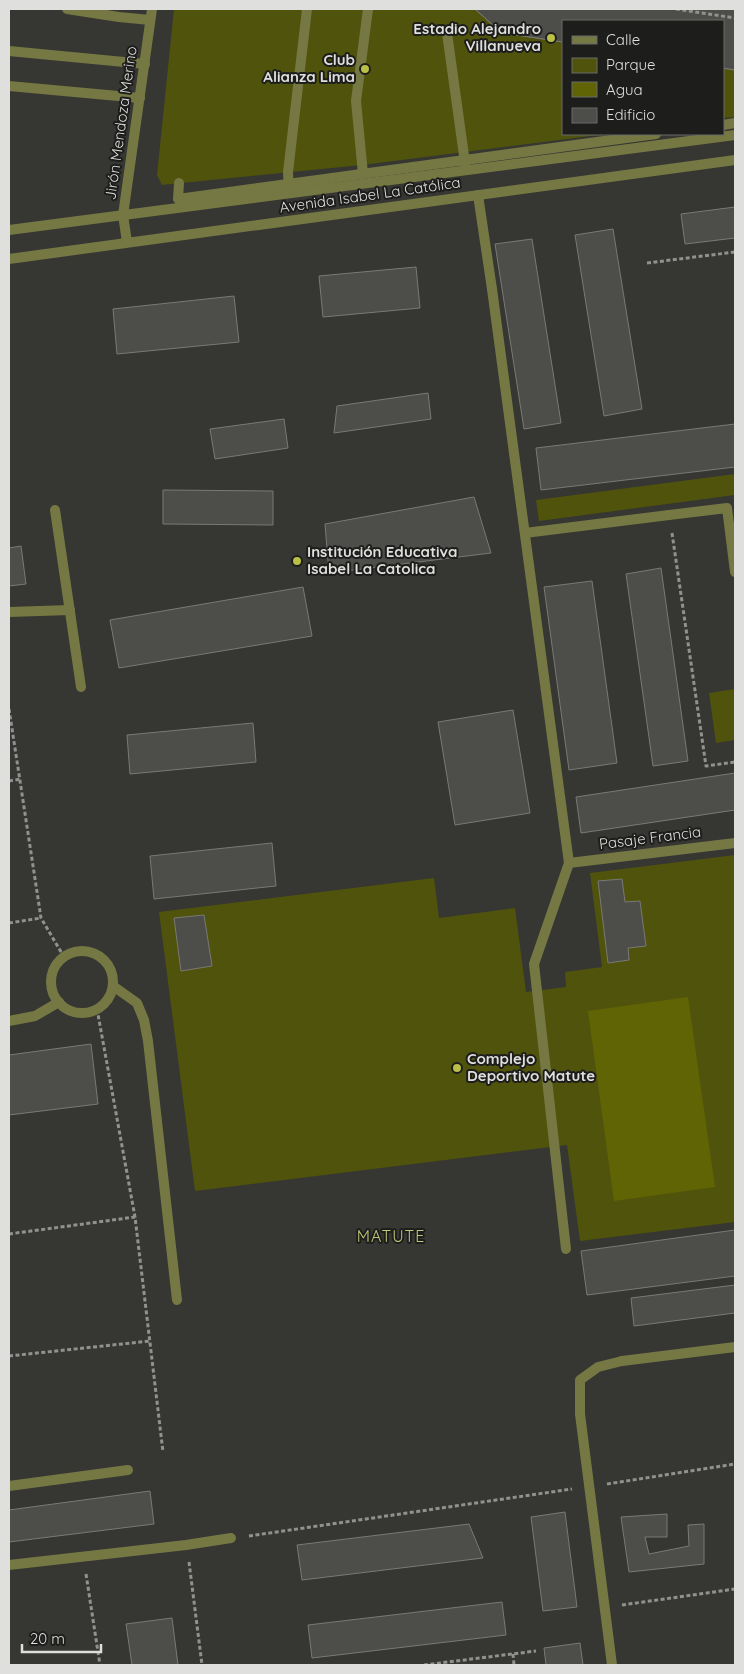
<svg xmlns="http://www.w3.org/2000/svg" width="744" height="1674" viewBox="0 0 744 1674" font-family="Quicksand,sans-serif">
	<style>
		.green { fill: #50530c }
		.water { fill: #616404 }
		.building { fill: #4d4d4a; stroke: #797975 }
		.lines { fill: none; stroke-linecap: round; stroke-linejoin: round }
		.path { stroke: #91918f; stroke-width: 3; stroke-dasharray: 4 2.5; stroke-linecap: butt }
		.service { stroke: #757843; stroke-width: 10 }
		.pedestrian { stroke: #757843; stroke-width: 10 }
		.minor { stroke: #757843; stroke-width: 10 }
		.tertiary { stroke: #757843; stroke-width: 10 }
		.poi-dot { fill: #bac045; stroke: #1d1d1c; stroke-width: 2 }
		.labels { text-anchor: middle; stroke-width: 4; stroke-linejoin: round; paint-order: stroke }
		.poi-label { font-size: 15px; font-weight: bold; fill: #dfdfdd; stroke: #1d1d1c; text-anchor: end }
		.street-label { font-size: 15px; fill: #dfdfdd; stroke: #1d1d1c }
		.neighbourhood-label { font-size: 16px; letter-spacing: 1px; fill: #c0c678; stroke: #1d1d1c }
	</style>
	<rect width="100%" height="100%" fill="#363633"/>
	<g class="green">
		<polygon points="174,9 735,9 735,117 723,118 723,21 563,21 563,134 606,134 362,165 162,185 157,175"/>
		<polygon points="735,474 735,495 539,521 536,500"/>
		<polygon points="735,689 735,740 716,743 709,693"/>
		<polygon points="735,855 735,1222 580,1241 567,1145 195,1191 159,912 434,878 439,918 515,908 526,992 566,987 565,972 602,967 590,873"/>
	</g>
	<polygon class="water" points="688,997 715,1187 614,1201 588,1011"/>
	<g class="building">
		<polygon points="475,9 735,9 735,70 723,68 723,21 563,21 563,42 517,35 494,26"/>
		<polygon points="475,9 735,9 735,70 723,68 723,21 563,21 563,42 517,35 494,26"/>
		<polygon points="735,207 735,238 685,244 681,214"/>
		<polygon points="613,229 642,409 604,416 575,235"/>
		<polygon points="532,239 561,423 524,429 495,244"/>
		<polygon points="416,267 420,308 323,317 319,276"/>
		<polygon points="234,296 239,342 117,354 113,309"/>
		<polygon points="428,393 431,419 334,433 337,406"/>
		<polygon points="284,419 288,448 215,459 210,429"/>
		<polygon points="735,424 735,467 541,490 536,448"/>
		<polygon points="163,490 273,491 273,525 163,524"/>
		<polygon points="474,497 491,553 329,573 325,524"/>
		<polygon points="21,546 26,584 9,586 9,548"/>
		<polygon points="661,568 688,761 653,766 626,574"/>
		<polygon points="592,581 617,763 569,770 544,587"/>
		<polygon points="303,587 312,636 119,668 110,620"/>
		<polygon points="513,710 530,813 455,825 438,722"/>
		<polygon points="253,723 256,762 130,774 127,735"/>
		<polygon points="735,773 735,810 581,833 576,797"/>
		<polygon points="272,843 276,886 154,899 150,856"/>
		<polygon points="622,879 625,902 640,901 646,946 628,948 629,960 608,963 598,881"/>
		<polygon points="204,915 212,966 181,971 174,918"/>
		<polygon points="91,1044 98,1104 9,1115 9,1055"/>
		<polygon points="735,1230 735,1276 587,1295 581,1251"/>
		<polygon points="735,1285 735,1313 634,1326 631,1298"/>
		<polygon points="150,1491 154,1524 9,1542 9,1510"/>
		<polygon points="565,1512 577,1607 543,1611 531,1517"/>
		<polygon points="667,1514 667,1537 645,1537 649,1554 689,1546 688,1525 704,1524 704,1564 629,1572 621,1517"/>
		<polygon points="469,1524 483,1558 302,1580 297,1545"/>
		<polygon points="502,1602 506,1635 312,1658 308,1625"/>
		<polygon points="172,1618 178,1665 132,1665 126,1624"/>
		<polygon points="580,1643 583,1665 546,1665 544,1648"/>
	</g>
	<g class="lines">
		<g class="path">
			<polyline points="676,9 735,18"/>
			<polyline points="647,263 735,252"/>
			<polyline points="672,533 706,766 735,762"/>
			<polyline points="9,709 41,918 64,957"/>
			<polyline points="9,781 21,779"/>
			<polyline points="9,923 41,918"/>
			<polyline points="97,1009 135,1217 163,1452"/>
			<polyline points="9,1234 135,1217"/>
			<polyline points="9,1356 150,1341"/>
			<polyline points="607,1484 735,1464"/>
			<polyline points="249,1536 572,1489"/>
			<polyline points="189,1562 202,1665"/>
			<polyline points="86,1574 100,1665"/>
			<polyline points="622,1605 735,1589"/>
			<polyline points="513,1654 514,1665"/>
			<polyline points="424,1665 536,1651"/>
		</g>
		<g class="service">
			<polyline points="67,9 119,17 150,20"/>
			<polyline points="447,33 466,170"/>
			<polyline points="9,51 145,64"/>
			<polyline points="9,86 140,98"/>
			<polyline points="289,192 288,172 307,9"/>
			<polyline points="113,986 137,1003 144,1020 148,1041 177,1300"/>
		</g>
		<g class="pedestrian">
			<polyline points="723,125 735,123"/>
			<polyline points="363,174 356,101 368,9"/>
			<polyline points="179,183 178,199 656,134"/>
			<polyline points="478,195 492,289"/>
			<polyline points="669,515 727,508 735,572"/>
			<polyline points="566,1249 534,964 569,863"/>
			<polyline points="612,1665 580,1414 580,1380 598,1367 622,1361"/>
		</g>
		<g class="minor">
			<polyline points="127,242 123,215 152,9"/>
			<polyline points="492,289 569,863 735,843"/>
			<polyline points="55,510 81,687"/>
			<polyline points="525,533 669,515"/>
			<polyline points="9,612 70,610"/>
			<circle cx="82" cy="982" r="31"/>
			<polyline points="9,1021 35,1016 59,1002"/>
			<polyline points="622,1361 735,1347"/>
			<polyline points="9,1486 128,1470"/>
			<polyline points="9,1565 186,1545 231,1538"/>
		</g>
		<g class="tertiary">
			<polyline points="9,230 735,135"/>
			<polyline points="9,259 735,160"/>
		</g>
	</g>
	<g class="poi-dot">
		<circle cx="551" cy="38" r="5"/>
		<circle cx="365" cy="69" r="5"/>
		<circle cx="297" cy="561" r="5"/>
		<circle cx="457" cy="1068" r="5"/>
	</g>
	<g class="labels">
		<g class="poi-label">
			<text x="541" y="34">Estadio Alejandro<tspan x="541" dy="17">Villanueva</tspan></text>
			<text x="355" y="65">Club<tspan x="355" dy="17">Alianza Lima</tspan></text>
			<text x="307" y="557" text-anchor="start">Institución Educativa<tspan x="307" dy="17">Isabel La Catolica</tspan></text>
			<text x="467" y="1064" text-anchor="start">Complejo<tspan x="467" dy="17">Deportivo Matute</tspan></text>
		</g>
		<g class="street-label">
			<text transform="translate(121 123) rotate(-82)" y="5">Jirón Mendoza Merino</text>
			<text transform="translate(370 195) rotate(-8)" y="5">Avenida Isabel La Católica</text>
			<text transform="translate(650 838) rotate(-7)" y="5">Pasaje Francia</text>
		</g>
		<g class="neighbourhood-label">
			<text x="391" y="1242">MATUTE</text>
		</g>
	</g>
	<rect width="744" height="1674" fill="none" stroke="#dfdfdd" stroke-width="20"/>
	<rect x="562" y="20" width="162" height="115" fill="#1d1d1c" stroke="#6b6b69"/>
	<rect x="572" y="36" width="25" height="8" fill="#757843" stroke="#6b6b69"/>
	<text x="606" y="45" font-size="15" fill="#dfdfdd">Calle</text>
	<rect x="572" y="58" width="25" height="15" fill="#50530c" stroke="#6b6b69"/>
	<text x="606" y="70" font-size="15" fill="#dfdfdd">Parque</text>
	<rect x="572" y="82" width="25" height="15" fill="#616404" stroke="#6b6b69"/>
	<text x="606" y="95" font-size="15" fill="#dfdfdd">Agua</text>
	<rect x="572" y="108" width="25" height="15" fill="#4d4d4a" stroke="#6b6b69"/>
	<text x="606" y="120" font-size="15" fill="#dfdfdd">Edificio</text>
	<path d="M22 1644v8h79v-8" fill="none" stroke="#dfdfdd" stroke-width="2.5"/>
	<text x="30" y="1644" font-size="15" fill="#dfdfdd" stroke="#1d1d1c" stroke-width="4" paint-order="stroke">20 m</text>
</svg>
